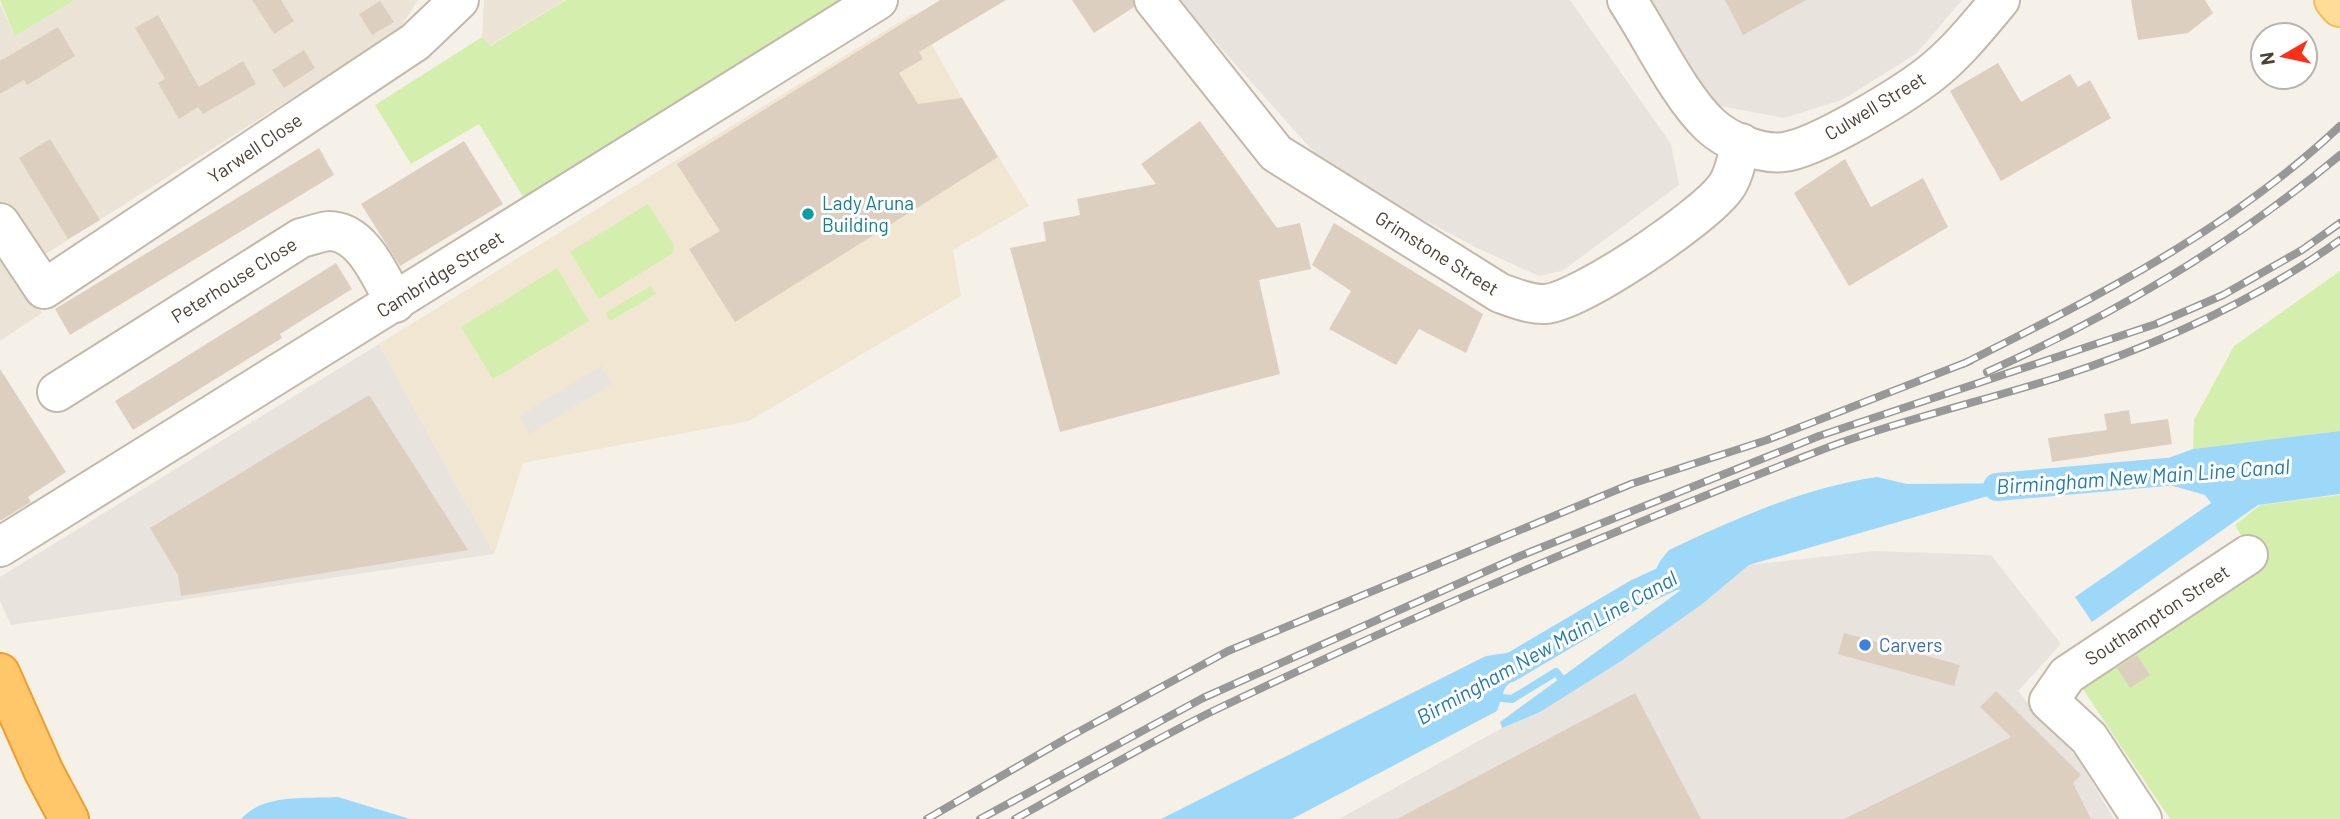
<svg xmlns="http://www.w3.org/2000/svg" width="2340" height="819" viewBox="0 0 2340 819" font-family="Barlow,sans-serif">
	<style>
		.residential { fill: #ebe3d6 }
		.industrial { fill: #e8e3dd }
		.education { fill: #f1e6d1 }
		.green { fill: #d4efad }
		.parking { fill: #e7e4e0 }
		.water { fill: #9ed8f9 }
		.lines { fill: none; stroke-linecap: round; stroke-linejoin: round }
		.stream { stroke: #9ed8f9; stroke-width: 8 }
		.canal { stroke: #9ed8f9; stroke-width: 28 }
		.building { fill: #dccfbf }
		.minor-casing { stroke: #c3b9aa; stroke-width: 42 }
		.major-casing { stroke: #f2bd5b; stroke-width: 42 }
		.highway-casing { stroke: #f09d29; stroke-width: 42 }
		.minor { stroke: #fff; stroke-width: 38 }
		.major { stroke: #ffdd98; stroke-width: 38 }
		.highway { stroke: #ffc66a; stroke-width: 38 }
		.rail-casing { stroke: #989898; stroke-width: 8 }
		.rail { stroke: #fff; stroke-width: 5; stroke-dasharray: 16; stroke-linecap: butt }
		.culture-dot { fill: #0f9aa8; stroke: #fff; stroke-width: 2.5 }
		.shop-dot { fill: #3f7fe0; stroke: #fff; stroke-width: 2.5 }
		.labels { text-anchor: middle; stroke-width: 6; stroke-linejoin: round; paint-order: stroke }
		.street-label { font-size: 19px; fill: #4b4136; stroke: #fff }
		.culture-label { font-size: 19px; fill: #0d838f; stroke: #fff; text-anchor: start }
		.shop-label { font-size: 19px; fill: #366cbe; stroke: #fff; text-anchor: start }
		.water-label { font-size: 21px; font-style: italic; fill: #1f7bb2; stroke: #fff }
	</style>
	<rect width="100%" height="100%" fill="#f6f1e8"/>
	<g class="residential">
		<polygon points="75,0 418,0 398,31 19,271 42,313 0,341 0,4 15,36"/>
		<polygon points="484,0 565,0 489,46 482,37"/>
	</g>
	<g class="industrial">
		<polygon points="1178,0 1570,0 1671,144 1679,185 1562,271 1539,276 1477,248 1330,170"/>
		<polygon points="1646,0 1962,0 1916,54 1842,100 1784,118 1715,105"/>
		<polygon points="379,344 494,554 11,625 0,601 0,577"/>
		<polygon points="1875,551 1991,555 2061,644 2018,691 2078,759 2114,819 1339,819 1502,728 1540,712 1701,605 1749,565"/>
	</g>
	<polygon class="education" points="914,13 962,98 1029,206 953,250 961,296 749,421 523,463 494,554 379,344"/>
	<g class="green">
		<polygon points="0,0 75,0 15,36"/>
		<polygon points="566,0 853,0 525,200 479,124 411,164 375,105 482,37 490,46"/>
		<polygon points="648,204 674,245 673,253 599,299 570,252"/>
		<polygon points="557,268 589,321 493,379 461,327"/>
		<polygon points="2340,271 2340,431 2193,449 2194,420 2234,346"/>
		<polygon points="651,286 656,294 610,321 605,313"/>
		<polygon points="2340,495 2340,819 2170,819 2080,685 2256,562 2235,525 2260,505"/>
	</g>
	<polygon class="parking" points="601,366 612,384 529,434 519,416"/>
	<g class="water">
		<polygon points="2340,431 2340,494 2258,505 2092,622 2075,597 2211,503 2205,495 2127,473 2193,449"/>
		<path d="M 1877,477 L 1907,484 L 2033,483 L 1749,565 L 1701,605 L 1621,661 L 1540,712 L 1502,728 L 1500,722 L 1681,590 L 1646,589 L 1660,561 L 1669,550 C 1737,518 1803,488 1877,477 Z"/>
		<polygon points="1540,648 1505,688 1497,711 1292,819 1161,819 1486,656"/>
		<path d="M 338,797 L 410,819 L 241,819 C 264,793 307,799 338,797 Z"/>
	</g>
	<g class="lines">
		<polyline class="stream" points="1491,697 1512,699 1556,672 1564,682 1569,679"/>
		<g class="canal">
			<polyline points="1997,487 2166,472"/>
			<polyline points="1508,669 1635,594 1680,573"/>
		</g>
	</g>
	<g class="building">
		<polygon points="252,0 281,0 294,21 274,34"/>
		<polygon points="940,0 1006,0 919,52 923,59 899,73 918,104 962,98 998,157 735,322 689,249 720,231 677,164"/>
		<polygon points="1072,0 1133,0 1134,7 1094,33"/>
		<polygon points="1725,0 1806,0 1743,35"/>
		<polygon points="2131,0 2205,0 2213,13 2188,33 2138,40"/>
		<polygon points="380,1 394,22 372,35 359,14"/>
		<polygon points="158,15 199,87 243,61 256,84 203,114 198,107 179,119 158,83 165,79 135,28"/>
		<polygon points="58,27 75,56 27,85 24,80 0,94 0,61"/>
		<polygon points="304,50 315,68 284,88 272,70"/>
		<polygon points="1998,63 2021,102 2070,74 2078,87 2090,80 2111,118 2001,181 1950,91"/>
		<polygon points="1200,121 1277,228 1300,223 1311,269 1259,280 1280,374 1060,432 1010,248 1046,241 1043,222 1080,215 1077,199 1156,184 1141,164"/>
		<polygon points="50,139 100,220 68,239 19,158"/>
		<polygon points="464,141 503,204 400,266 361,204"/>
		<polygon points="319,148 334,175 70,335 55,309"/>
		<polygon points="1845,159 1871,207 1923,178 1948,227 1849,286 1794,193"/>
		<polygon points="1334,223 1483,314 1466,353 1419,329 1396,365 1329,329 1351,291 1312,265"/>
		<polygon points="336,263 352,289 280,334 282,338 133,430 115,401"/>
		<polygon points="0,369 66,472 28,497 31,502 0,521"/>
		<polygon points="369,395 468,550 181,596 178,575 150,528"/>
		<polygon points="2129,410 2131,424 2168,419 2172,444 2052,462 2048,438 2107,430 2104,414"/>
		<polygon points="1844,633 1960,665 1954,686 1838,654"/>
		<polygon points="2137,655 2150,675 2130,688 2117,668"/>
		<polygon points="1996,691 2081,775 2073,783 2091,819 1844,819 2011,737 1980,707"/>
		<polygon points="1635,693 1701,819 1397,819"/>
	</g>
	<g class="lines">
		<g class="minor-casing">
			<g id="minor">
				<path d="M 1154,0 L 1276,153 L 1500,293 C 1514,298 1531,305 1546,304 C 1582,300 1703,218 1725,188 C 1734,177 1737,157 1741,143"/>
				<path d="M 1627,0 C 1651,36 1679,96 1710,125 C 1727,141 1760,155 1784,152 C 1817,148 1903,95 1930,74 C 1957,53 1978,26 2000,0"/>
				<polyline points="0,223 44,289 415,42 459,0"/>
				<path d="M 57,392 L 301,238 C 310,236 320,232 329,231 C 363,231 381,278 395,303"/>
				<polyline points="0,547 878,0"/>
				<polyline points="2142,819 2089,738 2049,701 2067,675 2248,555"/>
			</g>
		</g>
		<g class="major-casing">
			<polyline id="major" points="2334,0 2340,7"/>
		</g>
		<g class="highway-casing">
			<polyline id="highway" points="0,673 44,772 69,819"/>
		</g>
		<use href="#minor" class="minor"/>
		<use href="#major" class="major"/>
		<use href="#highway" class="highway"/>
		<g class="rail-casing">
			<g id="rail">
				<path d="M 1963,364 C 2096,297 2230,230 2340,126"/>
				<path d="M 1987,372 C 2115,314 2231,246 2340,155"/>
				<polyline points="927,819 1067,738 1228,651 1631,484 1767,440 1970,361"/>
				<polyline points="980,819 1203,698 1520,556 1819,436 2156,324 2223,295 2302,250 2340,223"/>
				<path d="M 1015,819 C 1080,783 1146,744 1213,711 C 1414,615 1621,527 1829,447 C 1904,419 1983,401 2059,377 C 2157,345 2257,300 2340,240"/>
			</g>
		</g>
		<use href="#rail" class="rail"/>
	</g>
	<circle class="culture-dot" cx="808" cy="214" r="7"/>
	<circle class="shop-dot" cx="1865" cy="645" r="7"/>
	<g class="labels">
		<g class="street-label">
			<text transform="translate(1875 106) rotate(-31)" y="7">Culwell Street</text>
			<text transform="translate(255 148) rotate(-34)" y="7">Yarwell Close</text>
			<text transform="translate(1437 253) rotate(32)" y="7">Grimstone Street</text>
			<text transform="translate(440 274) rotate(-32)" y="7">Cambridge Street</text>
			<text transform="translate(234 280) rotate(-32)" y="7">Peterhouse Close</text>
			<text transform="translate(2157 615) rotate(-33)" y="7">Southampton Street</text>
		</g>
		<g class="culture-label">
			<text x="822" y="210">Lady Aruna<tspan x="822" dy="22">Building</tspan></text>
		</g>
		<g class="shop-label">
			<text x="1879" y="652">Carvers</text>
		</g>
		<g class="water-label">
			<text transform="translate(2143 477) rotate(-4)" y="7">Birmingham New Main Line Canal</text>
			<text transform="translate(1547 648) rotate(-29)" y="7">Birmingham New Main Line Canal</text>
		</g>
	</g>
	<g transform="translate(2284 56) rotate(261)"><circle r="33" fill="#ffffff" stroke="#b7b3af" stroke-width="2"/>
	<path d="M0-5L12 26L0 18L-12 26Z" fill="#ff2e16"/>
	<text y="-10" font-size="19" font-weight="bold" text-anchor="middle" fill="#4b4136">N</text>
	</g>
</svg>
